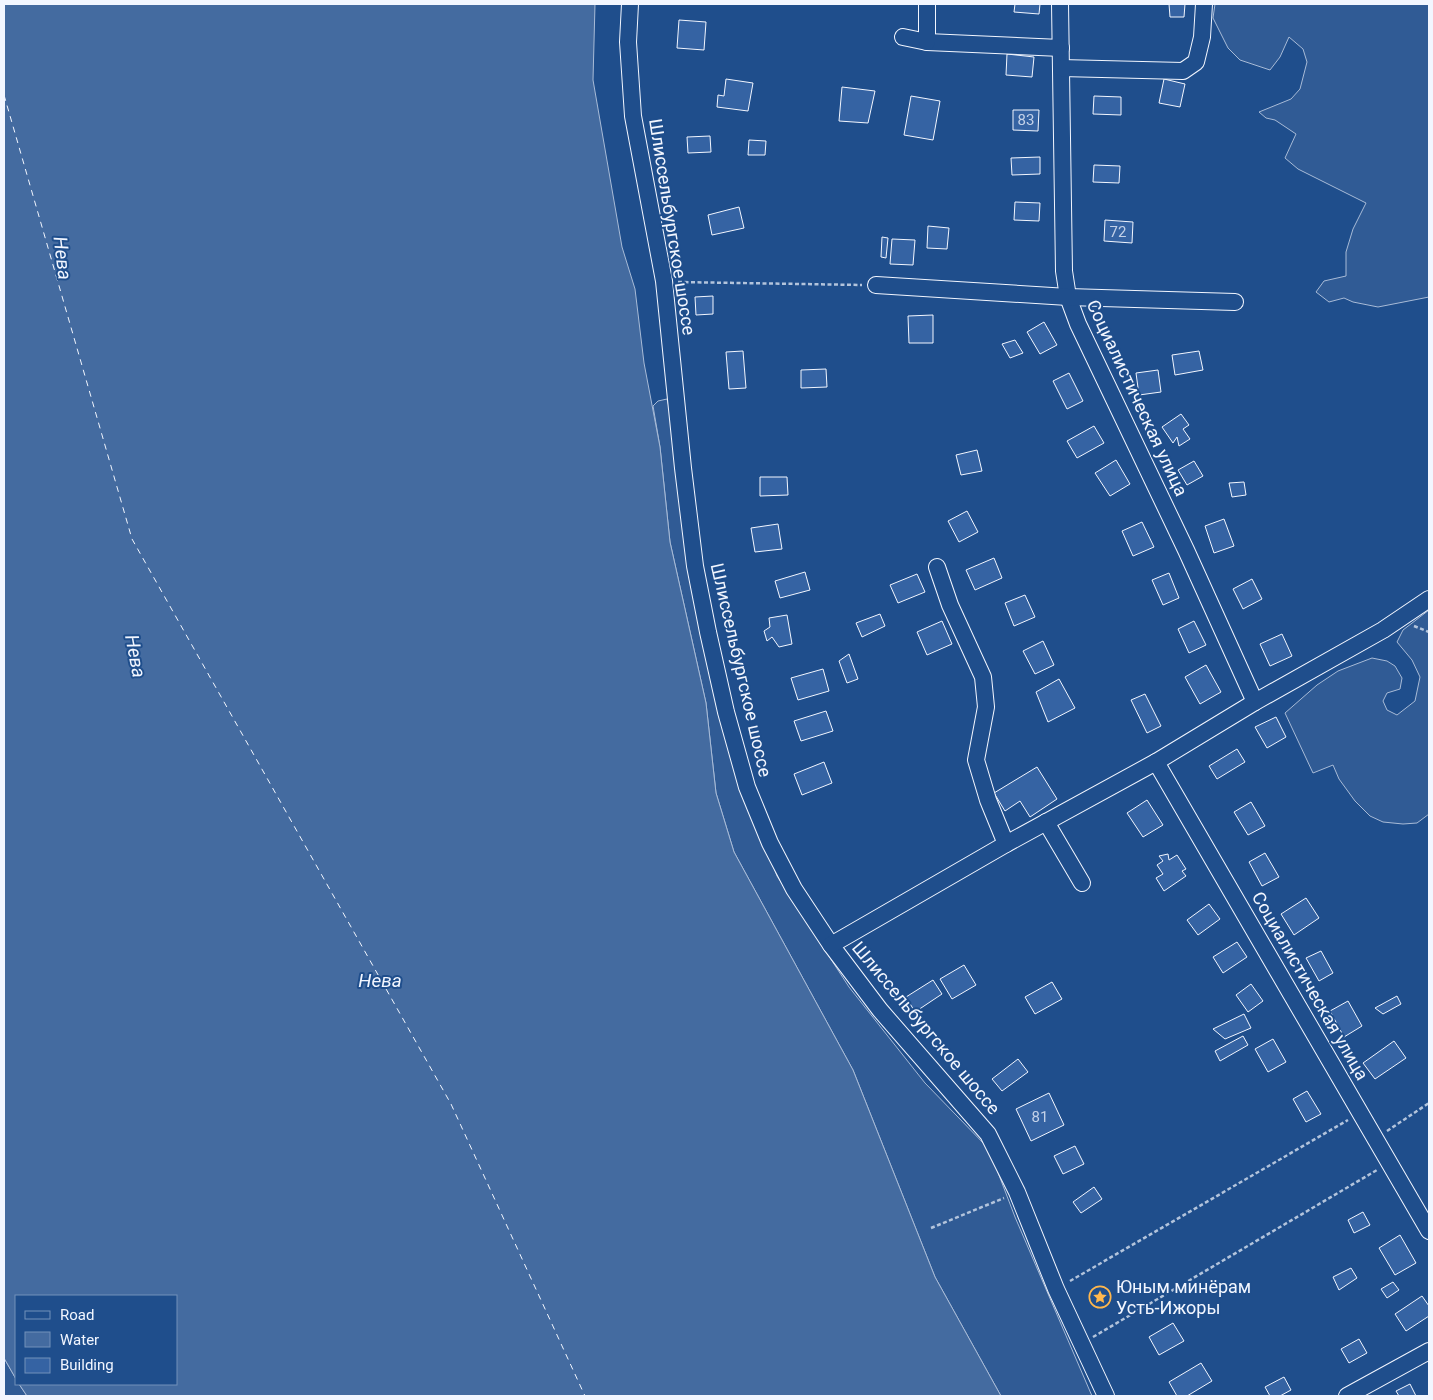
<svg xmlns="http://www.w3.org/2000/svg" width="1433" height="1400" viewBox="0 0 1433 1400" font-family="Roboto,sans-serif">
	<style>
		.built { fill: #305b95; stroke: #a8bbd7 }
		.water { fill: #446ba0; stroke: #a8bbd7 }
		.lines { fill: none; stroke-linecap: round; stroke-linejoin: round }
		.ferry { stroke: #f2f6ff; stroke-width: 1; stroke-dasharray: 6 5; stroke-linecap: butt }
		.building { fill: #3563a3; stroke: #f2f6ff }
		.minor-casing { stroke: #f2f6ff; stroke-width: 18 }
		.path { stroke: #b3c4dc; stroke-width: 2.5; stroke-dasharray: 4 2.5; stroke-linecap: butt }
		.minor { stroke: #1f4e8c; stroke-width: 16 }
		.labels { text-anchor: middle; stroke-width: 4; stroke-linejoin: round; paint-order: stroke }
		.number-label { font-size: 15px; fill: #c3d1e8 }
		.street-label { font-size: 18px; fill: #f2f6ff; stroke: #1f4e8c }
		.poi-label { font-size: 18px; fill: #f2f6ff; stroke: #1f4e8c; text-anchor: start }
		.water-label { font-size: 19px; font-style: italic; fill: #f2f6ff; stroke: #1f4e8c }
	</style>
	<rect width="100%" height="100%" fill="#1f4e8c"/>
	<g class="built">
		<polygon points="1215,4 1429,4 1429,297 1378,307 1353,302 1344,298 1329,302 1316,292 1324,281 1346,276 1346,252 1353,229 1366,203 1298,169 1285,158 1296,134 1275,120 1266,118 1259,112 1291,99 1300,89 1307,62 1303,49 1289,37 1280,57 1270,70 1240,60 1228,48 1213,18"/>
		<polygon points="667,399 677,438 687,508 759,826 777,876 849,987 925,1083 989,1149 1015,1217 1092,1396 1001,1396 935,1277 853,1070 734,852 716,793 706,703 670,542 660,447 653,406 658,401"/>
		<polygon points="1429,610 1429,814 1417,823 1403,824 1383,822 1370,816 1355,801 1339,779 1333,765 1313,773 1285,713 1317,685 1338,671 1372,658 1387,661 1395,666 1402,678 1400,689 1387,693 1383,701 1387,710 1397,715 1415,701 1420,677 1412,660 1397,642 1403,630"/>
		<polygon points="4,1358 16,1379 16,1384 19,1384 27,1396 4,1396"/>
	</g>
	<polygon class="water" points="4,4 595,4 593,80 622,247 635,289 644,363 660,447 670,542 706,703 716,793 734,852 853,1070 935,1277 1001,1396 27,1396 19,1384 176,1384 176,1296 16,1296 16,1379 4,1358"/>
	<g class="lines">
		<polyline class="ferry" points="4,95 132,539 451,1104 585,1396"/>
	</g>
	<g class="building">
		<polygon points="1015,4 1040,4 1039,14 1014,12"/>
		<polygon points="1169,4 1185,4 1184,17 1170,17"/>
		<polygon points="679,20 706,22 704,50 677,48"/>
		<polygon points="1007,54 1034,57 1032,77 1006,75"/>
		<polygon points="726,79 753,83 748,111 717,107 718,95 724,96"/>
		<polygon points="1164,79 1185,84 1180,107 1159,103"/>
		<polygon points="842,87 875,91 868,123 839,121"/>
		<polygon points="911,96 940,101 933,140 904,135"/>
		<polygon points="1094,96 1121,97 1121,115 1093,114"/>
		<polygon points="1013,110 1039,110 1038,131 1013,130"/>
		<polygon points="710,136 711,152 688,153 687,137"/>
		<polygon points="749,140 766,141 765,155 748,155"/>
		<polygon points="1040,157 1040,174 1012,175 1011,158"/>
		<polygon points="1094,165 1120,166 1119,183 1093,182"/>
		<polygon points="1015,202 1040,203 1039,221 1014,220"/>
		<polygon points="739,207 744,228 712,235 708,215"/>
		<polygon points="1105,220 1133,222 1132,243 1104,241"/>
		<polygon points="928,226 949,228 947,249 927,248"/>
		<polygon points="882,237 888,238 886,258 881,257"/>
		<polygon points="892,239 915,240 913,265 890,264"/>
		<polygon points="713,296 713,314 696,315 695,297"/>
		<polygon points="933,315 933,343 909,343 908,316"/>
		<polygon points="1044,322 1057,345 1040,354 1027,332"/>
		<polygon points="1015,340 1023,353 1010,358 1002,344"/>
		<polygon points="743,351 746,388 729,389 726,352"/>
		<polygon points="1199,351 1203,370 1175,375 1172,355"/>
		<polygon points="826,369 827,387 801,388 801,370"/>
		<polygon points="1158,370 1161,392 1139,395 1136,373"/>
		<polygon points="1069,373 1083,401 1067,409 1053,381"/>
		<polygon points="1181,414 1189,425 1183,429 1190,439 1179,446 1177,437 1173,443 1162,427"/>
		<polygon points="1094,426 1104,443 1077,458 1067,441"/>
		<polygon points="977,450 982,471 961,475 956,455"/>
		<polygon points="1116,460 1130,484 1110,496 1095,473"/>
		<polygon points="1194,461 1203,476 1187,485 1178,470"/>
		<polygon points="760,477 787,477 788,495 760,496"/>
		<polygon points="1244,482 1246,495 1232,497 1229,483"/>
		<polygon points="967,511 978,532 959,542 948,521"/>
		<polygon points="1224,519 1234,546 1214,553 1205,526"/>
		<polygon points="1142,522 1154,547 1133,556 1122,531"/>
		<polygon points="778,524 782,549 755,552 751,528"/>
		<polygon points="994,558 1002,578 975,590 966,570"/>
		<polygon points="805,572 810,590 780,598 775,581"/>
		<polygon points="1169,573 1179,598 1163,605 1152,580"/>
		<polygon points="917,574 925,592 898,603 890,585"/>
		<polygon points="1252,579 1262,599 1243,609 1233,589"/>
		<polygon points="1025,595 1035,617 1014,626 1005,603"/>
		<polygon points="880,614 885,626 862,637 856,623"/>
		<polygon points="787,615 792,644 779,647 772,637 767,641 764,631 770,627 769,618"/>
		<polygon points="942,621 952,644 927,655 917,632"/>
		<polygon points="1194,621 1206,645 1189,653 1178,629"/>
		<polygon points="1282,634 1292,656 1270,666 1260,644"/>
		<polygon points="1043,641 1054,665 1035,674 1023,651"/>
		<polygon points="849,654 858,679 847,683 839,661"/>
		<polygon points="1206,665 1221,692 1200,704 1185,677"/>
		<polygon points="823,669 829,691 798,700 791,678"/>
		<polygon points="1059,679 1075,708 1048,722 1036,692"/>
		<polygon points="1145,694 1161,726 1147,733 1131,700"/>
		<polygon points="826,711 833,731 801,741 794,721"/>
		<polygon points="1276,717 1286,737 1267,748 1255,727"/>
		<polygon points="1237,749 1245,762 1217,779 1209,766"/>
		<polygon points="824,762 832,783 802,795 794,774"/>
		<polygon points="1037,767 1057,799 1030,817 1020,801 1005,811 994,793"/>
		<polygon points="1147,800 1163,825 1143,837 1127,813"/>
		<polygon points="1251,802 1265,826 1248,835 1234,812"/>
		<polygon points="1265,853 1279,877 1262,886 1249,862"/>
		<polygon points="1168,854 1169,860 1177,855 1186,869 1182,871 1186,876 1164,891 1156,878 1163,874 1157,865 1163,861 1159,856"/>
		<polygon points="1306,898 1319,918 1294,935 1281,914"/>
		<polygon points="1209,904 1220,919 1198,935 1187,920"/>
		<polygon points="1237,942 1247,957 1223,973 1213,957"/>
		<polygon points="1321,951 1333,973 1319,981 1306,958"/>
		<polygon points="964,965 976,985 952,999 940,979"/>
		<polygon points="933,980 942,994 915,1012 906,997"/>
		<polygon points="1052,982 1062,999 1035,1014 1025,997"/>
		<polygon points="1251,984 1263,1001 1248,1012 1236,995"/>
		<polygon points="1397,996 1401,1004 1383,1014 1375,1008"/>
		<polygon points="1348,1001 1362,1026 1344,1037 1330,1011"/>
		<polygon points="1244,1014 1251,1028 1225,1039 1213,1029"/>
		<polygon points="1243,1036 1248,1045 1220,1061 1215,1051"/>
		<polygon points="1273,1039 1286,1062 1268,1072 1255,1049"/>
		<polygon points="1394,1041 1406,1058 1375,1079 1363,1063"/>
		<polygon points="1018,1059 1028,1072 1002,1091 992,1079"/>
		<polygon points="1307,1091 1321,1114 1306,1122 1293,1099"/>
		<polygon points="1049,1093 1064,1125 1031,1141 1016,1109"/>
		<polygon points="1075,1146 1084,1164 1063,1174 1054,1156"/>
		<polygon points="1094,1187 1102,1199 1081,1213 1073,1202"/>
		<polygon points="1363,1212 1370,1225 1354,1233 1348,1220"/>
		<polygon points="1400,1235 1416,1263 1395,1275 1379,1248"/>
		<polygon points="1351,1268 1357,1278 1339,1290 1333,1277"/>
		<polygon points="1393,1282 1399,1290 1387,1298 1381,1289"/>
		<polygon points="1422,1296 1429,1306 1429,1316 1406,1331 1395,1314"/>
		<polygon points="1173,1323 1184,1341 1159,1355 1149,1337"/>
		<polygon points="1359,1339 1367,1353 1349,1363 1341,1349"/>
		<polygon points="1201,1363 1212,1381 1187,1396 1177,1396 1169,1382"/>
		<polygon points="1284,1377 1291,1390 1280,1396 1270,1396 1265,1387"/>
		<polygon points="1410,1384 1416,1396 1399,1396 1396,1391"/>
	</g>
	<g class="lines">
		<g class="minor-casing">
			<g id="minor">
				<polyline points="630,4 628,42 633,116 664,281 683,468 695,566 708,632 726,712 747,787 770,843 794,889 831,945 880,1010 988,1134 1017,1192 1056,1289 1106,1396"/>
				<polyline points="1060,4 1064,271 1068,297 1078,324 1186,550 1255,702"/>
				<polyline points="903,37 927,42 1061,48"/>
				<polyline points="927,42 927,4"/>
				<polyline points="1061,68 1183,71 1196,62 1202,37 1204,4"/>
				<polyline points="876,285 1068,297 1235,302"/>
				<polyline points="937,567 950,605 983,677 986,707 976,760 988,800 1006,844"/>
				<polyline points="1156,762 1429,1231"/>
				<polyline points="1046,822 1082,883"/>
				<polyline points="831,945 1006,844 1156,762 1255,702 1383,630 1429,599"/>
				<polyline points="1347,1396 1429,1351"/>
			</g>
		</g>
		<g class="path">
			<polyline points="678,282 862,285"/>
			<polyline points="1414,626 1429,632"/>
			<polyline points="1387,1131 1429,1103"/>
			<polyline points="931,1228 1004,1198"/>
			<polyline points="1070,1281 1348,1120"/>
			<polyline points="1093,1337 1377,1170"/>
		</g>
		<use href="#minor" class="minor"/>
	</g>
	<defs>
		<g id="sight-ring" transform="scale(1.125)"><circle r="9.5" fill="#1f4e8c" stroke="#ffb74d" stroke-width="1.5"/><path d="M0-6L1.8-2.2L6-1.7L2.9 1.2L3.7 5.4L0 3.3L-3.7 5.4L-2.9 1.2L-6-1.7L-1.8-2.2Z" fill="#ffb74d"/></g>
	</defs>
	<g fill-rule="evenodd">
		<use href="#sight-ring" x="1100" y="1297"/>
	</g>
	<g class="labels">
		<g class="number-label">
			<text x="1026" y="125">83</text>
			<text x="1118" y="237">72</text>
			<text x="1040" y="1122">81</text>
		</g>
		<g class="street-label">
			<text transform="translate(672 227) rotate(81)" y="6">Шлиссельбургское шоссе</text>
			<text transform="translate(1137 398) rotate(65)" y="6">Социалистическая улица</text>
			<text transform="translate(741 670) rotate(77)" y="6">Шлиссельбургское шоссе</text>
			<text transform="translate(1310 986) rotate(60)" y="6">Социалистическая улица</text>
			<text transform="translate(926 1028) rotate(50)" y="6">Шлиссельбургское шоссе</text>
		</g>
		<g class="poi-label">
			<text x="1116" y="1293">Юным минёрам<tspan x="1116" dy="21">Усть-Ижоры</tspan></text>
		</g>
		<g class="water-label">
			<text transform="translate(63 258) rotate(83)" y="7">Нева</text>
			<text transform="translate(136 656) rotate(79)" y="7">Нева</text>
			<text x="380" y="987">Нева</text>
		</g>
	</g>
	<rect width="1433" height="1400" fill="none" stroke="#f2f6ff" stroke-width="10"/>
	<rect x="15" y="1295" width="162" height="90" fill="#1f4e8c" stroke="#7391ba"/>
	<rect x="25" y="1311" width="25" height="8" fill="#1f4e8c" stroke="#7391ba"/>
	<text x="60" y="1320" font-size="15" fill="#f2f6ff">Road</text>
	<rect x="25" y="1332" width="25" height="15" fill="#446ba0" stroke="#7391ba"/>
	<text x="60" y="1345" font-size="15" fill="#f2f6ff">Water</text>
	<rect x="25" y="1358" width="25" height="15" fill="#3563a3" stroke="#7391ba"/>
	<text x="60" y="1370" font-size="15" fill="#f2f6ff">Building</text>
</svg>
